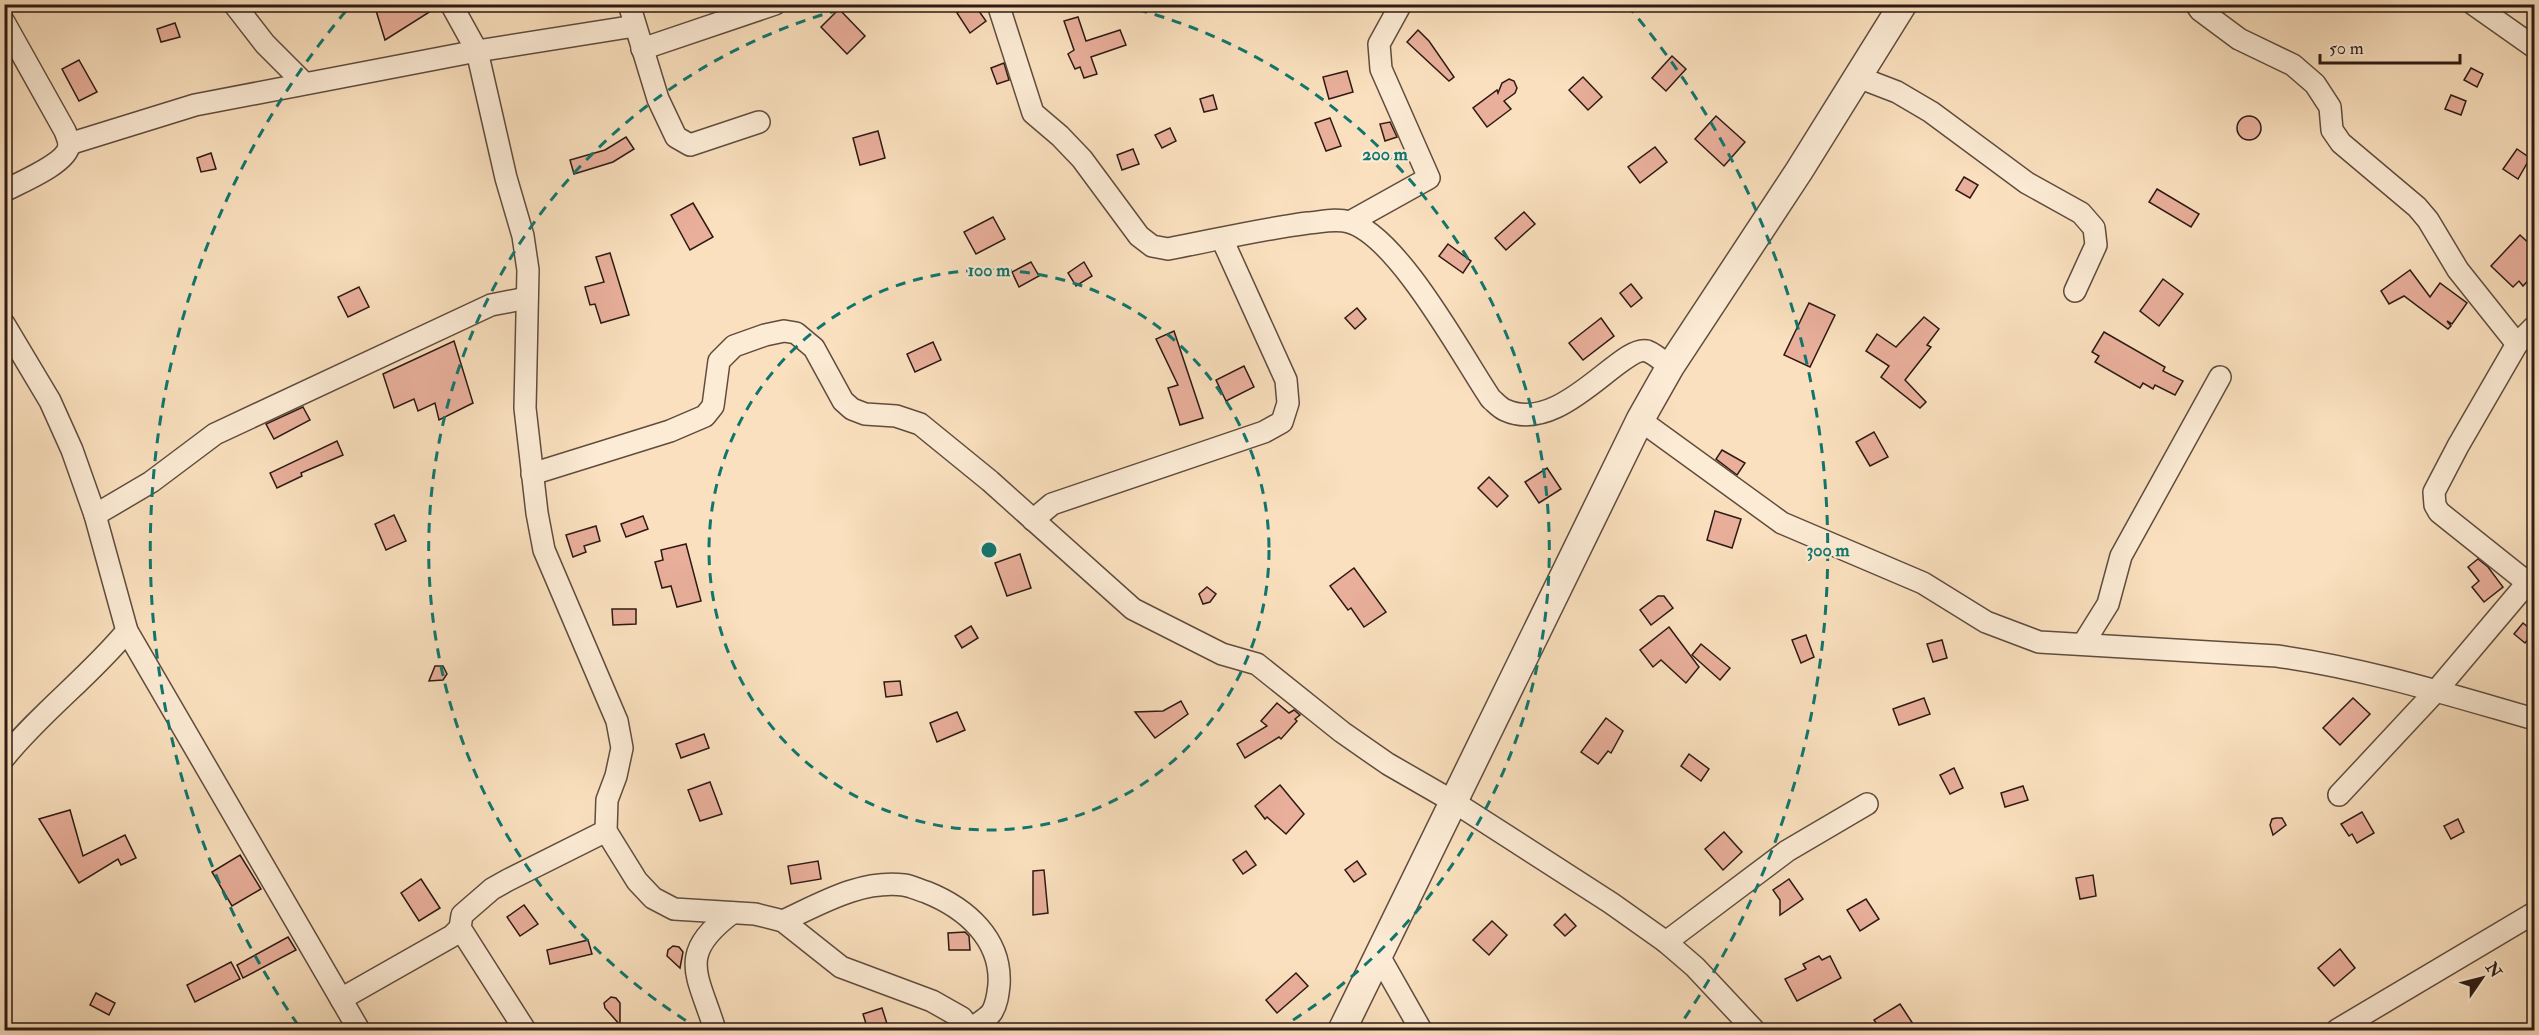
<svg xmlns="http://www.w3.org/2000/svg" width="2539" height="1035" viewBox="0 0 2539 1035" font-family="'IM FELL Double Pica',serif">
	<style>
		.building { fill: #e9af9b; stroke: #2d1a14; stroke-width: 1.5 }
		.lines { fill: none; stroke-linecap: round; stroke-linejoin: round }
		.minor-casing { stroke: #604c3e; stroke-width: 24 }
		.tertiary-casing { stroke: #604c3e; stroke-width: 30 }
		.minor { stroke: #fcebd5; stroke-width: 21 }
		.tertiary { stroke: #fcebd5; stroke-width: 27 }
		.ring { fill: none; stroke: #0f766e; stroke-width: 3; stroke-dasharray: 10 8 }
		.centre { fill: #0f766e; stroke: #fcebd5; stroke-width: 3 }
		.ring-label { font-size: 18px; text-anchor: middle; font-weight: bold; fill: #0f766e; stroke: #fcebd5; stroke-width: 4.5; stroke-linejoin: round; paint-order: stroke }
	</style>
	<rect width="100%" height="100%" fill="#fae0be"/>
	<filter id="stains"><feTurbulence type="fractalNoise" baseFrequency=".00333" numOctaves="4"/><feColorMatrix values="0 0 0 0 .2 0 0 0 0 .09 0 0 0 0 .02 0 0 0 .5 -.17"/></filter>
	<radialGradient id="worn" r=".72"><stop offset=".6" stop-color="#630" stop-opacity="0"/><stop offset="1" stop-color="#630" stop-opacity=".3"/></radialGradient>
	<g class="building">
		<polygon points="374,4 438,4 439,6 385,40"/>
		<polygon points="969,4 974,4 986,21 970,33 957,13"/>
		<polygon points="839,9 865,36 847,54 821,27"/>
		<polygon points="1078,17 1086,41 1120,30 1126,45 1091,57 1097,74 1084,78 1080,67 1075,69 1068,54 1074,50 1064,21"/>
		<polygon points="175,23 180,37 161,42 157,29"/>
		<polygon points="1418,30 1429,41 1454,77 1449,81 1407,42"/>
		<polygon points="1672,56 1686,69 1666,91 1652,78"/>
		<polygon points="79,60 97,92 79,101 62,69"/>
		<polygon points="1004,63 1009,80 997,84 991,68"/>
		<polygon points="2471,68 2483,74 2477,87 2464,80"/>
		<polygon points="1347,71 1353,92 1329,99 1323,77"/>
		<polygon points="1583,77 1602,97 1588,110 1569,90"/>
		<polygon points="1509,79 1514,81 1517,88 1515,93 1504,101 1511,109 1487,127 1473,108 1497,90 1498,93 1502,83"/>
		<polygon points="1213,95 1217,109 1204,112 1200,99"/>
		<polygon points="2451,95 2466,101 2461,115 2445,109"/>
		<polygon points="1716,116 1745,142 1724,166 1695,139"/>
		<circle cx="2249" cy="128" r="12"/>
		<polygon points="1330,118 1341,146 1326,151 1315,123"/>
		<polygon points="1390,122 1397,137 1385,141 1380,124"/>
		<polygon points="1170,128 1176,141 1162,148 1155,135"/>
		<polygon points="878,131 885,158 860,165 853,138"/>
		<polygon points="626,137 634,149 613,162 574,174 570,160 605,150"/>
		<polygon points="1655,147 1667,162 1640,183 1628,167"/>
		<polygon points="1133,149 1139,164 1122,170 1117,155"/>
		<polygon points="2517,149 2530,158 2518,179 2503,169"/>
		<polygon points="211,153 216,169 201,172 197,158"/>
		<polygon points="1964,177 1978,185 1970,198 1956,190"/>
		<polygon points="2157,189 2199,214 2191,227 2149,202"/>
		<polygon points="693,203 713,237 690,250 671,215"/>
		<polygon points="1524,212 1535,224 1506,250 1495,238"/>
		<polygon points="993,217 1005,239 976,254 964,232"/>
		<polygon points="2520,235 2534,248 2534,274 2523,286 2519,281 2513,287 2491,266"/>
		<polygon points="1448,244 1471,261 1463,273 1439,256"/>
		<polygon points="610,253 629,315 601,323 595,304 590,305 585,287 604,282 596,257"/>
		<polygon points="1031,262 1039,276 1019,287 1012,272"/>
		<polygon points="1084,262 1092,276 1076,286 1068,273"/>
		<polygon points="2410,270 2430,297 2440,283 2467,303 2452,324 2447,321 2451,326 2448,329 2404,296 2389,304 2381,291"/>
		<polygon points="2163,279 2183,294 2159,326 2140,311"/>
		<polygon points="1631,284 1642,298 1631,307 1620,293"/>
		<polygon points="359,287 369,307 348,317 338,297"/>
		<polygon points="1809,303 1835,315 1810,367 1784,355"/>
		<polygon points="1357,308 1366,319 1355,329 1345,318"/>
		<polygon points="1924,317 1939,329 1927,345 1931,347 1905,380 1926,402 1920,408 1881,377 1889,366 1866,351 1877,334 1896,347"/>
		<polygon points="1601,318 1614,336 1583,360 1569,343"/>
		<polygon points="1174,331 1203,418 1180,425 1168,388 1178,385 1156,339"/>
		<polygon points="2104,332 2165,367 2163,371 2183,381 2175,395 2155,385 2153,389 2143,383 2140,388 2095,362 2099,356 2092,352"/>
		<polygon points="454,341 473,403 439,420 435,403 418,411 414,399 394,408 383,374"/>
		<polygon points="933,342 941,360 915,372 907,354"/>
		<polygon points="1244,366 1254,387 1226,401 1216,380"/>
		<polygon points="303,407 310,420 274,439 266,424"/>
		<polygon points="1874,432 1888,457 1870,466 1856,442"/>
		<polygon points="337,441 343,455 301,473 302,476 277,488 270,473"/>
		<polygon points="1722,450 1745,463 1737,475 1716,459"/>
		<polygon points="1547,468 1561,489 1539,503 1525,482"/>
		<polygon points="1489,477 1508,496 1497,507 1478,488"/>
		<polygon points="1715,511 1741,519 1732,548 1707,540"/>
		<polygon points="394,515 406,541 386,550 375,524"/>
		<polygon points="643,516 648,529 626,537 621,524"/>
		<polygon points="596,526 600,541 584,546 586,552 573,557 566,535"/>
		<polygon points="686,544 701,601 677,607 671,586 662,588 655,562 663,560 661,550"/>
		<polygon points="1020,554 1031,588 1007,596 995,563"/>
		<polygon points="2478,559 2488,567 2503,587 2484,602 2472,587 2479,581 2468,567"/>
		<polygon points="1354,568 1386,612 1364,627 1351,608 1348,610 1330,586"/>
		<polygon points="1207,587 1216,594 1210,602 1203,604 1199,594"/>
		<polygon points="1658,596 1664,596 1673,608 1651,625 1640,610"/>
		<polygon points="612,609 636,609 636,624 613,625"/>
		<polygon points="2523,623 2534,632 2525,643 2514,634"/>
		<polygon points="971,626 978,638 962,648 955,636"/>
		<polygon points="1669,627 1699,667 1686,683 1661,660 1653,667 1640,650"/>
		<polygon points="1806,635 1814,657 1801,663 1792,640"/>
		<polygon points="1942,640 1947,658 1933,662 1927,644"/>
		<polygon points="1701,644 1730,668 1720,680 1692,655"/>
		<polygon points="435,666 443,666 447,674 443,680 429,681"/>
		<polygon points="900,681 902,695 886,697 884,682"/>
		<polygon points="1924,698 1930,714 1899,725 1893,709"/>
		<polygon points="2353,698 2370,714 2340,745 2323,728"/>
		<polygon points="1181,701 1188,714 1155,738 1135,712 1163,711"/>
		<polygon points="1277,703 1289,713 1294,710 1300,715 1295,719 1297,721 1281,739 1279,737 1245,758 1237,744 1267,726 1261,721"/>
		<polygon points="957,712 965,730 937,742 930,723"/>
		<polygon points="1606,718 1623,731 1611,753 1608,751 1598,764 1581,752"/>
		<polygon points="704,734 709,748 681,758 676,744"/>
		<polygon points="1689,754 1709,769 1701,781 1681,766"/>
		<polygon points="1954,768 1963,788 1950,794 1940,775"/>
		<polygon points="710,782 722,814 700,821 688,790"/>
		<polygon points="1280,785 1304,814 1286,834 1267,817 1265,819 1255,806"/>
		<polygon points="2023,786 2028,800 2005,807 2001,793"/>
		<polygon points="70,810 83,856 125,835 136,858 121,865 118,859 79,883 39,819"/>
		<polygon points="2362,812 2374,833 2357,843 2352,834 2349,836 2341,824"/>
		<polygon points="2276,818 2282,818 2286,825 2273,835 2270,825 2272,819"/>
		<polygon points="2458,819 2464,832 2451,839 2444,826"/>
		<polygon points="1724,832 1742,852 1723,870 1705,849"/>
		<polygon points="1246,851 1256,865 1243,874 1233,860"/>
		<polygon points="240,855 261,889 232,906 212,872"/>
		<polygon points="818,861 821,879 791,884 788,866"/>
		<polygon points="1357,861 1366,874 1354,882 1345,870"/>
		<polygon points="1044,870 1048,913 1033,915 1033,871"/>
		<polygon points="2093,875 2096,896 2080,899 2076,878"/>
		<polygon points="421,879 440,908 419,921 401,893"/>
		<polygon points="1789,879 1803,899 1780,915 1780,900 1773,890"/>
		<polygon points="1866,899 1879,919 1860,931 1847,910"/>
		<polygon points="524,905 538,924 520,936 507,917"/>
		<polygon points="1565,914 1576,926 1565,936 1554,925"/>
		<polygon points="1492,921 1507,935 1489,955 1473,940"/>
		<polygon points="965,932 969,936 970,950 949,950 948,933"/>
		<polygon points="288,937 296,950 243,978 237,965"/>
		<polygon points="588,940 592,954 550,964 547,950"/>
		<polygon points="673,946 679,947 683,952 680,968 667,956 668,950"/>
		<polygon points="2340,949 2355,968 2334,986 2318,968"/>
		<polygon points="1819,956 1822,960 1830,956 1841,978 1797,1001 1785,979 1806,969 1803,964"/>
		<polygon points="231,962 240,979 195,1002 187,985"/>
		<polygon points="1296,973 1308,986 1277,1013 1266,1000"/>
		<polygon points="96,993 115,1003 109,1015 90,1005"/>
		<polygon points="611,997 616,998 620,1003 620,1025 605,1008 604,1003"/>
		<polygon points="1900,1004 1917,1030 1881,1030 1874,1020"/>
		<polygon points="882,1008 889,1030 868,1030 863,1014"/>
	</g>
	<g class="lines">
		<g class="minor-casing">
			<g id="minor">
				<polyline points="234,4 265,44 304,83"/>
				<polyline points="451,4 477,51 506,178 523,236 528,270 525,408 537,513 544,550 617,721 622,748 616,776 607,800 606,831 637,881 653,898 674,909 755,914 783,921 841,967 932,1001 962,1018 971,1030"/>
				<polyline points="629,4 658,99 676,137 690,145 759,122"/>
				<path d="M 998,4 L 1033,113 L 1060,136 L 1082,159 L 1139,236 L 1152,246 L 1168,249 C 1215,240 1261,229 1308,223 C 1321,222 1336,218 1349,222 C 1398,236 1462,356 1491,399 C 1495,402 1500,408 1505,410 C 1561,436 1621,344 1647,351 C 1655,354 1664,362 1670,367"/>
				<polyline points="2196,4 2200,10 2239,39 2293,65 2315,84 2330,107 2332,130 2341,143 2417,207 2428,220 2458,270 2517,344"/>
				<polyline points="2473,4 2534,47"/>
				<path d="M 4,22 L 65,131 C 66,134 69,141 69,145 C 68,163 19,183 4,191"/>
				<polyline points="642,49 775,4"/>
				<polyline points="1858,77 1897,92 1931,112 2027,183 2081,213 2094,228 2096,245 2075,291"/>
				<polyline points="69,144 195,105 477,51 635,26"/>
				<polyline points="1350,222 1429,178 1381,69 1379,44 1401,4"/>
				<polyline points="4,324 50,401 72,450 95,515 127,631 359,1030"/>
				<polyline points="2534,327 2517,344 2458,446 2434,492 2435,505 2439,512 2528,583 2534,585"/>
				<path d="M 1640,420 L 1782,523 L 1923,583 L 1986,622 L 2039,642 L 2277,656 C 2364,668 2450,695 2534,719"/>
				<polyline points="532,474 670,431 705,416 713,406 719,361 734,346 765,335 784,331 796,333 814,348 843,401 852,409 865,414 896,416 920,424 990,481 1133,609 1222,654 1257,664 1342,732 1388,764 1454,802 1611,903 1666,942 1695,967 1754,1030"/>
				<polyline points="95,515 151,482 215,434 491,305 527,298"/>
				<polyline points="1033,520 1052,504 1264,432 1282,422 1288,403 1286,380 1222,239"/>
				<polyline points="2083,644 2108,604 2121,556 2220,377"/>
				<path d="M 4,758 C 41,712 89,677 127,631"/>
				<polyline points="2339,795 2436,691 2534,575"/>
				<path d="M 783,921 C 822,903 860,880 904,885 C 911,886 919,890 926,892 C 966,908 1002,939 999,985 C 998,994 997,1004 992,1012 C 988,1018 977,1024 971,1029"/>
				<polyline points="1666,942 1787,851 1867,804"/>
				<polyline points="1379,956 1421,1030"/>
				<polyline points="341,999 452,936 460,928"/>
				<polyline points="525,1030 460,928 462,915 492,889 508,880 606,831"/>
				<path d="M 715,1030 C 698,974 676,955 732,913"/>
				<polyline points="2337,1030 2534,913"/>
			</g>
		</g>
		<g class="tertiary-casing">
			<polyline id="tertiary" points="1342,1030 1640,420 1670,367 1799,171 1903,4"/>
		</g>
		<use href="#minor" class="minor"/>
		<use href="#tertiary" class="tertiary"/>
	</g>
	<g class="ring">
		<circle cx="989" cy="550" r="280"/>
		<path d="M701 1030A560 560 0 0 1 858 5M1120 5A560 560 0 0 1 1277 1030"/>
		<path d="M298 1025A839 839 0 0 1 351 5M1627 5A839 839 0 0 1 1680 1025"/>
	</g>
	<circle cx="989" cy="550" r="9" class="centre"/>
	<g class="ring-label">
		<text x="1385" y="160">200 m</text>
		<text x="989" y="276">100 m</text>
		<text x="1828" y="556">300 m</text>
	</g>
	<rect width="2539" height="1035" fill="none" stroke="#fae0be" stroke-width="24"/>
	<rect x="6" y="6" width="2527" height="1023" fill="none" stroke="#2d1a14" stroke-width="3"/>
	<rect x="12" y="12" width="2515" height="1011" fill="none" stroke="#2d1a14" stroke-width="1.5"/>
	<g transform="translate(2482 978) rotate(55)" stroke="#fcebd5" stroke-width="4.5" paint-order="stroke">
	<path d="M0-4.5L10 22L0 15L-10 22Z" fill="#2d1a14"/>
	<text y="-9" font-size="16" font-weight="bold" text-anchor="middle" fill="#2d1a14">N</text>
	</g>
	<path d="M2320 54v9h140v-9" fill="none" stroke="#2d1a14" stroke-width="3"/>
	<text x="2329" y="54" font-size="18" fill="#2d1a14" stroke="#fcebd5" stroke-width="4.5" paint-order="stroke">50 m</text>
	<rect width="100%" height="100%" filter="url(#stains)"/>
	<rect width="100%" height="100%" fill="url(#worn)"/>
</svg>
